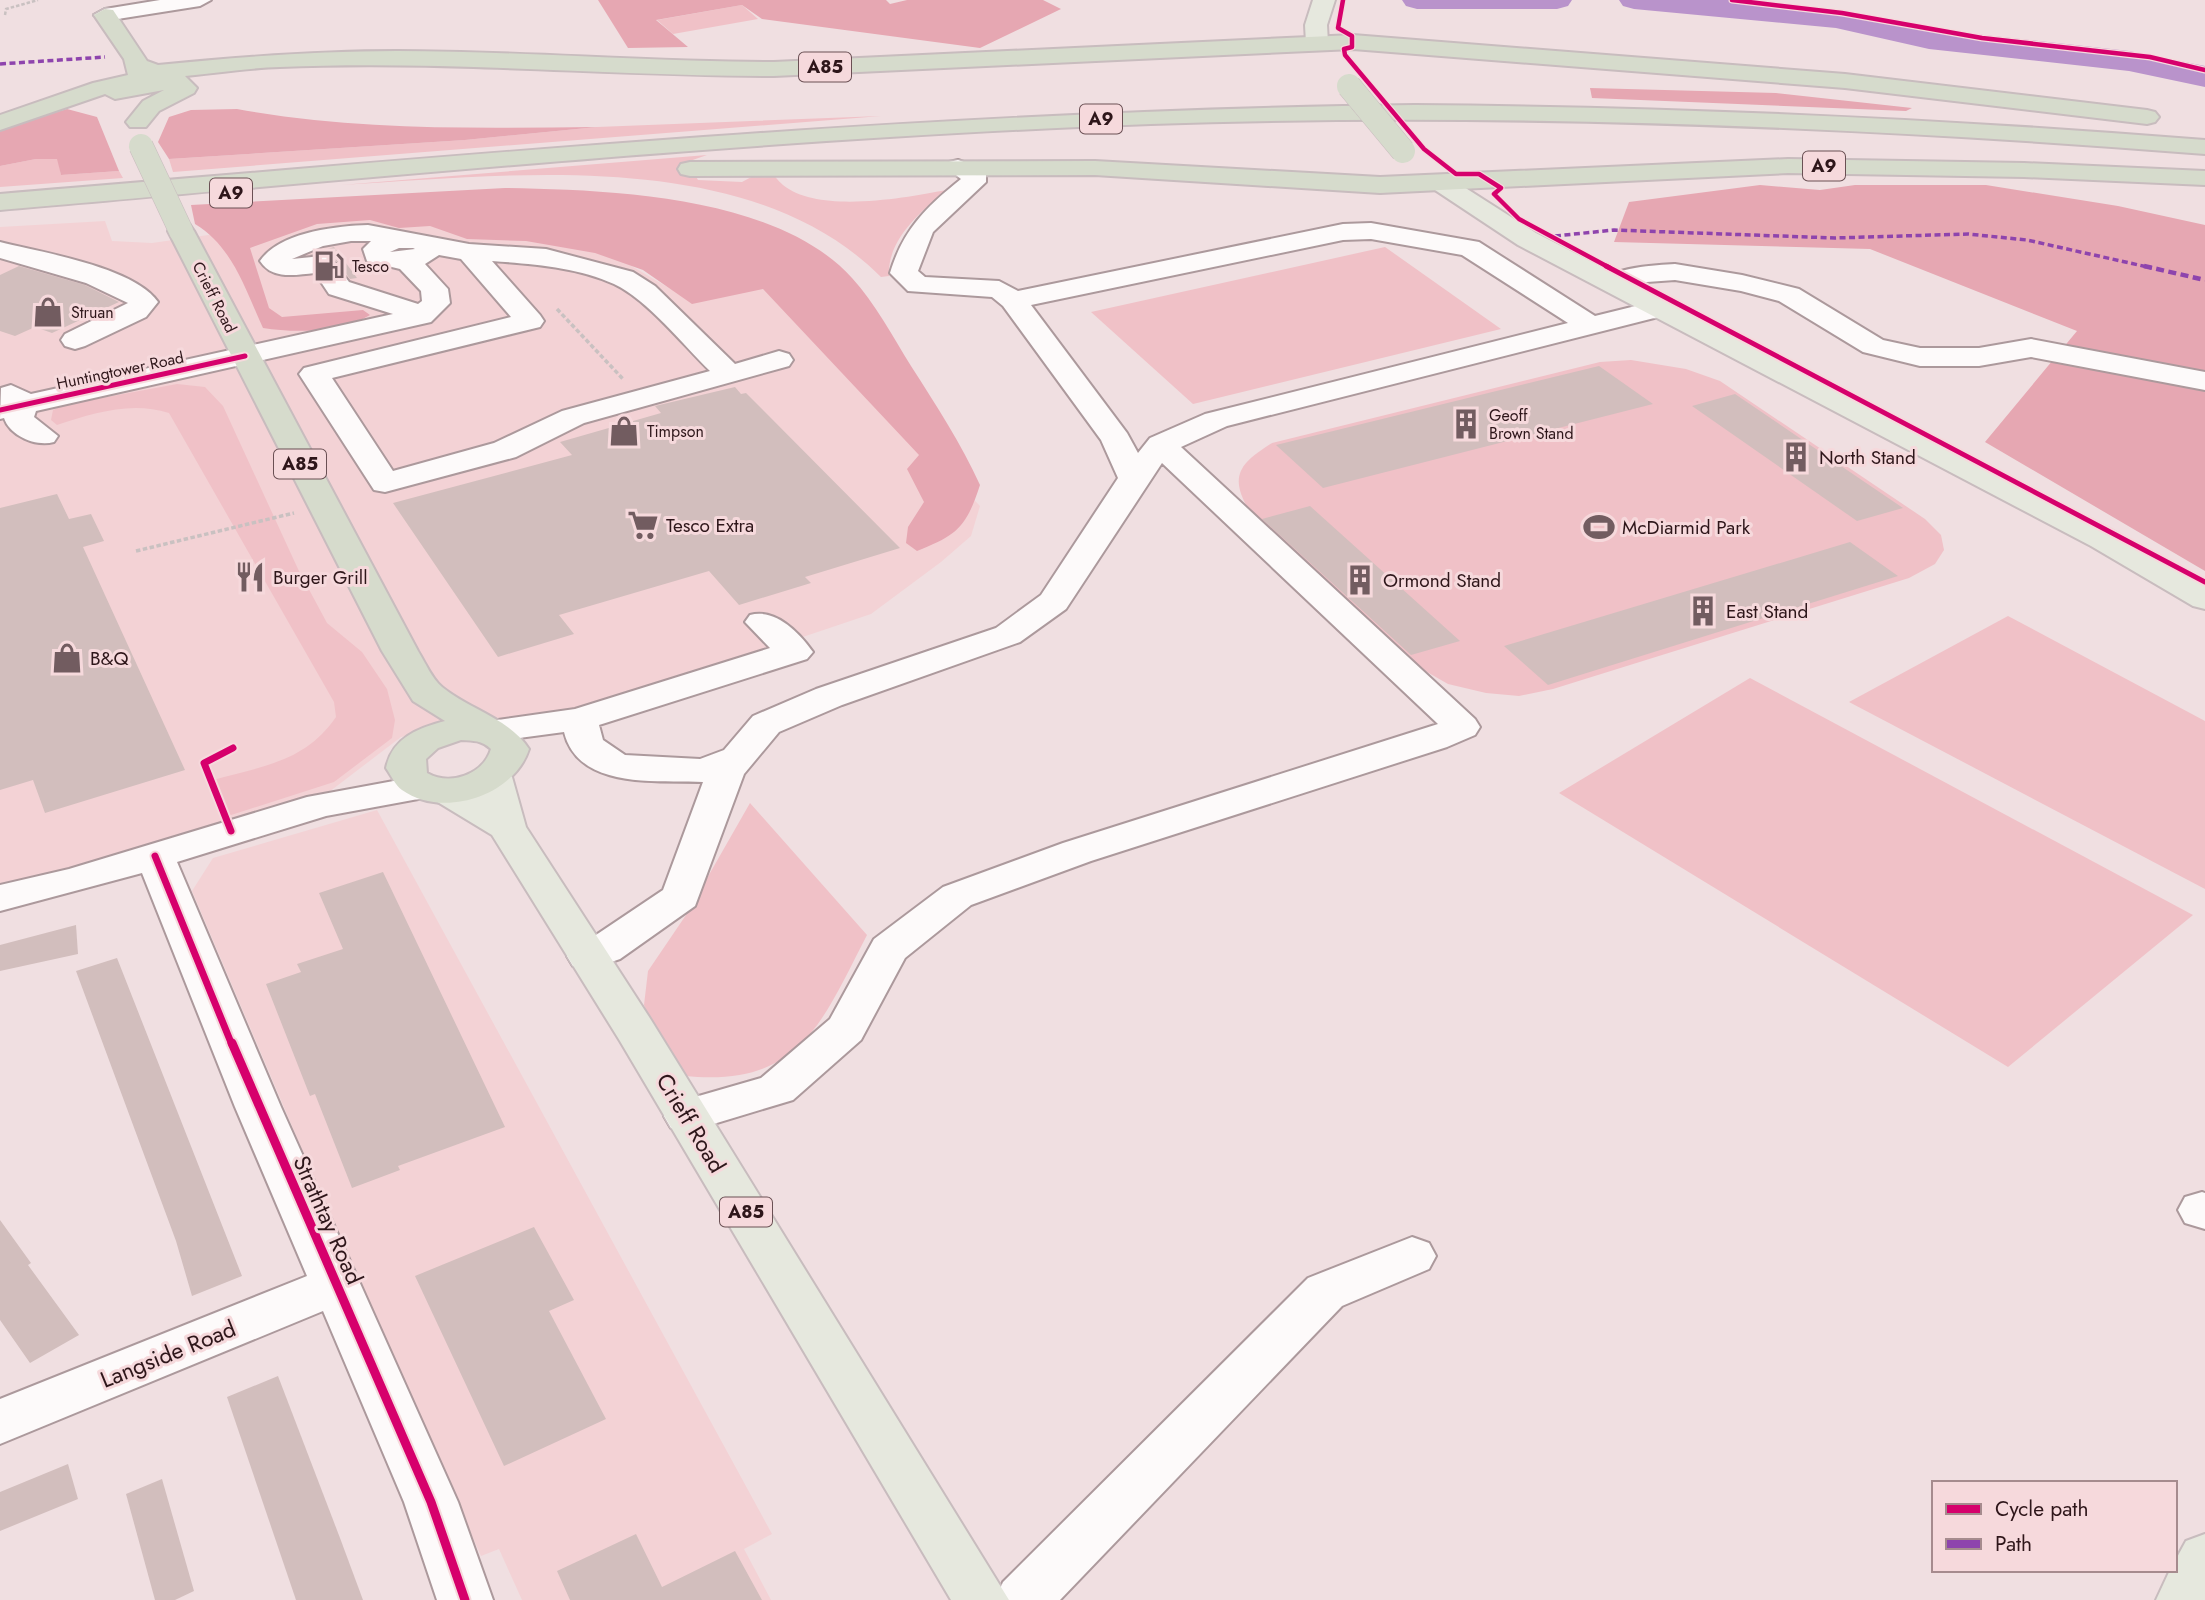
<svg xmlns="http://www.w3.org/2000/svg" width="2205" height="1600" viewBox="0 0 2205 1600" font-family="Jost,sans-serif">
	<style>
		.built { fill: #f3d2d5 }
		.green { fill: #f0c1c7 }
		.forest { fill: #e6a7b2 }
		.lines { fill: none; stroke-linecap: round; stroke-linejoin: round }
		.river { fill: #b993cb; fill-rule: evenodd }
		.building { fill: #d2bebd }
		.minor-casing { stroke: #ac999c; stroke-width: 4 }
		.major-casing { stroke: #c8bcbe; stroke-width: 4 }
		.highway-casing { stroke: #c8bcbe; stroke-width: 4 }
		.path-far1 { stroke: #c9c1c1; stroke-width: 2.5; stroke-dasharray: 3.5 2; stroke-linecap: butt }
		.path { stroke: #c9c1c1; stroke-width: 3.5; stroke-dasharray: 4.5 2.5; stroke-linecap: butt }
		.minor { fill: #fdfafa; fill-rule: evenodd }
		.major { fill: #e6e8de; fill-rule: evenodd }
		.highway { fill: #d6dbcc; fill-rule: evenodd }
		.highway-bridge-casing { stroke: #c8bcbe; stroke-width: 25; stroke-linecap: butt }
		.highway-bridge { stroke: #d6dbcc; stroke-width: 24 }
		.quiet-far1 { stroke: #8e44ad; stroke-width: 3.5; stroke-dasharray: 6 3.5; stroke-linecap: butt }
		.quiet { stroke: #8e44ad; stroke-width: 4.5; stroke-dasharray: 8 4.5; stroke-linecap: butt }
		.cycleway-far3-casing { stroke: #f6d9dc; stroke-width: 7 }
		.cycleway-far2-casing { stroke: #f6d9dc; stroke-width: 9 }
		.cycleway-far1-casing { stroke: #f6d9dc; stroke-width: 11 }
		.cycleway-casing { stroke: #f6d9dc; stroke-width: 13 }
		.cycleway-far3 { stroke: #d6006c; stroke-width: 4.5 }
		.cycleway-far2 { stroke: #d6006c; stroke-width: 5 }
		.cycleway-far1 { stroke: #d6006c; stroke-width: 7 }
		.cycleway { stroke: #d6006c; stroke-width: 9 }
		.labels { text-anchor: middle; stroke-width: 6; stroke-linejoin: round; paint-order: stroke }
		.far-poi-label { font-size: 16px; fill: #2e161a; stroke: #f6d9dc; text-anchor: start }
		.far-street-label { font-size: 16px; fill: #2e161a; stroke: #f6d9dc }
		.shield { fill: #f6d9dc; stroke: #6a5054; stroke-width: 2 }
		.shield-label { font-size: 18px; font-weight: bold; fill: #2e161a }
		.poi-label { font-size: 19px; fill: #2e161a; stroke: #f6d9dc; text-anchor: start }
		.near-street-label { font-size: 23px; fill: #2e161a; stroke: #f6d9dc }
	</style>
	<rect width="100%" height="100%" fill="#f0dfe1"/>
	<g class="built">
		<polygon points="349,215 601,248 691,301 766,284 980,506 971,536 941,562 871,614 547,723 486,719 401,737 329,792 0,889 0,227 105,221 112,241 152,243"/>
		<polygon points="377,810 772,1534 744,1549 771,1600 522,1600 499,1549 481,1556 365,1298 192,891 213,858"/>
	</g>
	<g class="green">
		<polygon points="742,5 758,19 673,34 657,20"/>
		<polygon points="881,116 173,172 169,159 465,140 597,127"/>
		<path d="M 707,155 L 687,162 L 698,180 L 742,182 L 768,168 C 773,174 778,181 783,185 C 819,214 904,198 946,190 C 921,212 887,239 889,276 L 881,277 C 749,145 511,175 341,185 Z"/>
		<polygon points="36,159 58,159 61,175 119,171 123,178 0,187 0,166"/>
		<polygon points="1385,247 1501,329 1193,404 1091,312"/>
		<path d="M 1631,360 L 1686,369 L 1720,381 L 1925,519 L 1941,535 L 1944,550 L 1935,564 L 1909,578 L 1553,689 L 1519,696 L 1486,693 L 1448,684 L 1413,664 L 1251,514 C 1229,477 1237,465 1272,443 L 1600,362 Z"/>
		<path d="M 177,384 L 205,387 L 223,406 L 298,569 L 327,623 L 362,652 L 387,689 L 395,720 L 392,738 L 334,782 L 228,816 L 213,780 C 263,766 305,762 336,717 L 334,702 L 169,413 C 131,401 94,413 57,425 L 51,420 L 53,410 L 64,405 Z"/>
		<polygon points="2008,616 2205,721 2205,889 1849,702"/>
		<polygon points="1750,678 2193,915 2008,1067 1559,793"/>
		<path d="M 750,803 L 867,935 C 821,1024 800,1087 685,1076 L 665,1054 L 644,1005 L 648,971 L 686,915 Z"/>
	</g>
	<g class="forest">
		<polygon points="598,0 886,0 890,4 907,0 1043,0 1061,9 980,48 762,19 742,5 656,20 688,47 628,48"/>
		<polygon points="1590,88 1776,93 1912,108 1906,111 1592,98"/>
		<polygon points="67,109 97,117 119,171 61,175 57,159 36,159 0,166 0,129"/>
		<path d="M 237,109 C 356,131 476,128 597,127 L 465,140 L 169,159 L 158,142 L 169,117 L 191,110 Z"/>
		<polygon points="1760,185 1820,190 1855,185 1986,185 2118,206 2205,225 2205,571 1985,442 2077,331 1870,249 1614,242 1629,202"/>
		<path d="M 505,188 C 609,190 777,195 852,278 C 875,303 893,337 911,366 C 936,405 961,443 980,485 C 966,528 957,535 917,551 L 906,543 L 908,527 L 924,502 L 907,469 L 919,455 L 763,289 L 692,304 L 643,270 L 595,253 L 526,241 L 467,239 L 430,226 L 399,228 L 370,220 L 317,224 L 250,248 L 269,308 L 282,317 L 363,310 L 370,315 C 342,333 295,333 263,328 C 245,289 233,247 195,224 L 191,205 Z"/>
	</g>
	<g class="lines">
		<g class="river">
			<polygon points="1402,0 1572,0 1568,6 1557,9 1417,9 1406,6"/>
			<polygon points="1619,0 1733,0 1836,10 1929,29 2129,51 2205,66 2205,87 2129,71 1929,49 1836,28 1634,9 1623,6"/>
		</g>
	</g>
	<g class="building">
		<polygon points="334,247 357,278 350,279 332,255 309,255"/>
		<polygon points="19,266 85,285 119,302 52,333 35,327 15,336 0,331 0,275"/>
		<polygon points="1599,366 1653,404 1323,488 1276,445"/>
		<polygon points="735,387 741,394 746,393 900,548 805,577 811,583 739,605 709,571 559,615 574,634 498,657 393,503 572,455 560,442 661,413 655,406"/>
		<polygon points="1735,394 1903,508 1857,521 1692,406"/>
		<polygon points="57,494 69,519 91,514 104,541 83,547 185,770 45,813 33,780 0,790 0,508"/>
		<polygon points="1310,506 1460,641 1411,655 1262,519"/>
		<polygon points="1850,542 1898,576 1548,685 1504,646"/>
		<polygon points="383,872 505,1127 398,1166 400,1170 352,1188 315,1094 310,1096 266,984 301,972 297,964 343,949 319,893"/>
		<polygon points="76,925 78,954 0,971 0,945"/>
		<polygon points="117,958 242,1276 192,1296 176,1241 76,971"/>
		<polygon points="0,1220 31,1263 28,1265 79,1335 30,1363 0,1320"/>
		<polygon points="534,1227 574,1300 549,1311 606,1419 504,1466 415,1276"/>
		<polygon points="278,1376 340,1538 363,1600 296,1600 227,1397"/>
		<polygon points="68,1464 78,1499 0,1531 0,1492"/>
		<polygon points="162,1479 194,1591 175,1600 155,1600 126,1494"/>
		<polygon points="636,1534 662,1587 735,1551 762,1600 570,1600 557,1571"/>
	</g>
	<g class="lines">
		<g class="minor-casing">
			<g id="minor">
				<polygon points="160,0 211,0 200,6 105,21 94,15 105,9"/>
				<path d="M 958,160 L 983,169 L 986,174 L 986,182 L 933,232 L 918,271 L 925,277 L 999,281 L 1018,291 L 1343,224 L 1371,223 L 1479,242 L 1595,316 L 1660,300 L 1670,302 L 1674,308 L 1670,314 L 1227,426 L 1181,447 L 1475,719 L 1480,727 L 1475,735 L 1447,747 L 1091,861 L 971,905 L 905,958 L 861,1040 L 793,1100 L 687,1132 L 671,1128 L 664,1116 L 671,1104 L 761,1078 L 830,1019 L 874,939 L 943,887 L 1063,843 L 1438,724 L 1162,463 L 1066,609 L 1020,642 L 842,705 L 779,732 L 744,774 L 695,906 L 620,959 L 588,970 L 573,966 L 567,956 L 573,946 L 590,939 L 663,890 L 703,782 C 658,780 578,790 564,732 L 490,742 L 477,739 L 472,731 L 477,723 L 575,709 L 770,648 L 745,622 L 750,615 C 775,608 799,632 813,652 L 807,659 L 599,725 L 603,740 L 625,755 L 700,759 L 724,750 L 753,716 L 816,689 L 996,628 L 1041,595 L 1118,478 L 1101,440 L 1003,306 L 992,297 L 908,291 L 890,273 C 903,230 926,207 961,179 L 946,167 L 949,162 ZM 1371,239 L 1462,255 L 1568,323 L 1205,414 L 1150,438 L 1138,453 L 1127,433 L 1031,305 L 1343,240 Z"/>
				<path d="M 368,225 L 469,244 L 546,249 L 633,272 L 655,286 L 735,364 L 779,351 L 789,354 L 793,360 L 789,366 L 584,423 L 516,457 L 385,492 L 374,490 L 299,374 L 304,368 L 511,317 L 461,259 L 439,255 L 425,264 L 448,289 L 450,303 L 431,322 L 36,411 L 34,417 L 58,436 L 54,442 C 36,447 10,436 4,418 L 0,419 L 1,388 L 11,385 L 31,394 L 393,314 L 329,294 L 315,273 C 295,275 272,280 260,261 C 280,232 336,226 368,225 ZM 351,241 L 371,241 L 363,249 L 367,261 L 400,269 L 421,291 L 422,301 L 418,304 L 349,282 L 331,258 L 322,256 L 292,259 L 323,246 ZM 399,248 L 413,248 L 415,249 L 390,252 ZM 492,261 C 532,264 577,267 614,284 C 648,300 683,345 710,371 L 562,411 L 494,443 L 393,471 L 332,378 L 540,327 L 544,321 L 540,315 Z"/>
				<path d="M 0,242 C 40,252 134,267 158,302 L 146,317 L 85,346 L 75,349 L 65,346 L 61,340 L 65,334 L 128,303 L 86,283 L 0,258 Z"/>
				<path d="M 1675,264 L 1742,275 L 1799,289 L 1883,340 L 1920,348 L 1979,348 L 2031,339 L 2205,372 L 2205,390 L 2031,357 L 1979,366 L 1920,366 L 1863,352 L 1779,301 L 1741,291 L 1675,280 L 1647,282 L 1615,291 L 1605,289 L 1601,283 C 1612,267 1656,265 1675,264 Z"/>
				<polygon points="426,775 440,779 445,787 440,795 326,816 177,862 281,1107 458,1502 493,1600 437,1600 404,1502 323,1311 0,1444 0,1399 307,1276 235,1107 142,873 0,911 0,885 69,869 307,797"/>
				<polygon points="2202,1192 2205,1193 2205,1229 2185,1223 2178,1210 2185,1197"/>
				<polygon points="1412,1237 1429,1243 1436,1256 1429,1269 1342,1306 1060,1600 995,1600 1003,1582 1308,1278"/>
			</g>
		</g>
		<g class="major-casing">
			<g id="major">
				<polygon points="1313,0 1335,0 1327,25 1328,43 1317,50 1306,43 1305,25"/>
				<polygon points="1444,177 1453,180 1536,233 2115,532 2205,585 2205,609 2193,606 2091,546 1518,245 1435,190 1431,185 1435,180"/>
				<path d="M 493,765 L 506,769 L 512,777 L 526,827 L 651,1020 L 1009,1600 L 951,1600 L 620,1041 L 492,835 L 431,798 L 426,790 L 431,782 C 451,777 462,783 478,793 L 474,777 L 480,769 Z"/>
				<polygon points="2205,1534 2205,1600 2156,1600 2170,1570 2175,1570 2175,1561 2186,1541"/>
			</g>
		</g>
		<g class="highway-casing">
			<g id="highway">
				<path d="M 105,9 L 113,10 L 147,61 L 158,65 C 238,57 316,51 397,51 C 522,51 648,62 774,62 L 1353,35 L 1845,74 L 2147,110 L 2155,112 L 2159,117 L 2155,122 L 2147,124 L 1845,88 L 1353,49 L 774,76 C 609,76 445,60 280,67 C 248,68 216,73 185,76 L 197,88 L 194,93 L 159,111 L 146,127 L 130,127 L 126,122 L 143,101 L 164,90 L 115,99 L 105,94 L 0,130 L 0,115 L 93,83 L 128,75 L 124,59 L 94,15 Z"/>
				<path d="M 1415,105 C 1679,107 1942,119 2205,140 L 2205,154 C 1854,126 1503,112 1151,124 C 767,138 383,177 0,210 L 0,194 C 471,155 942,110 1415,105 Z"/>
				<polygon points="1788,159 2024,163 2205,171 2205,185 2024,177 1788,173 1380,193 1095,175 690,176 681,174 678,169 681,164 690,162 1095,161 1380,177"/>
				<path d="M 181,223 L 190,225 L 194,231 L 418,651 C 425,662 432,679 442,687 C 470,710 509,718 529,749 C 514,796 443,819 402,790 C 395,785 391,775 386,768 C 392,738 418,728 445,721 L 413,701 L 382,651 L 168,231 L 172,225 ZM 461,740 C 473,741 482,740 491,749 C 483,775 450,786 427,773 L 426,759 L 438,748 Z"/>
			</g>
		</g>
		<polyline class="path-far1" points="5,15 6,9 38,0"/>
		<g class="path">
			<polyline points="557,309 623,379"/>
			<polyline points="136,551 294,513"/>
		</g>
		<use href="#minor" class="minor"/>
		<use href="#major" class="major"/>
		<use href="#highway" class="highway"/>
		<g class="highway-bridge-casing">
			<g id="highway-bridge">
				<polyline points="1349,86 1403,151"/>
				<polyline points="141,146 181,231"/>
			</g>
		</g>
		<use href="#highway-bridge" class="highway-bridge"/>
		<g class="quiet-far1">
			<polyline points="0,64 105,57"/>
			<polyline points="1555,236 1614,230 1835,238 1968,234 2027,240 2152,268"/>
		</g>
		<polyline class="quiet" points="2144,266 2205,280"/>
		<g class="cycleway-far3-casing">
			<g id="cycleway-far3">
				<polyline points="1343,0 1338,28 1352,36 1352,47 1344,49 1345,55 1424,149 1456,174 1479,174 1501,188 1494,194 1519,219 1610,268"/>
				<polyline points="1732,0 1842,13 1982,38 2150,57 2205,70"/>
			</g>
		</g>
		<g class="cycleway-far2-casing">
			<g id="cycleway-far2">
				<polyline points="1606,266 2205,582"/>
				<polyline points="0,410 245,356"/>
			</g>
		</g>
		<g class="cycleway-far1-casing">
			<g id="cycleway-far1">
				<polyline points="231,831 204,763 233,748"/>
				<polyline points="155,856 232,1045"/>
			</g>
		</g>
		<g class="cycleway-casing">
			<polyline id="cycleway" points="232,1043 431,1502 465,1600"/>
		</g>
		<use href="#cycleway-far3" class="cycleway-far3"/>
		<use href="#cycleway-far2" class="cycleway-far2"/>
		<use href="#cycleway-far1" class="cycleway-far1"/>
		<use href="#cycleway" class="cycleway"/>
	</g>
	<defs>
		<g id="fuel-bare" transform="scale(2.415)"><path d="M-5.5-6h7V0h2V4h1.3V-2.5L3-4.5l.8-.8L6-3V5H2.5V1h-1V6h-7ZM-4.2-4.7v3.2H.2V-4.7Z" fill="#725c60" stroke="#f6d9dc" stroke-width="2.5" paint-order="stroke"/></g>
		<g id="shop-bare" transform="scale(2.415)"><path d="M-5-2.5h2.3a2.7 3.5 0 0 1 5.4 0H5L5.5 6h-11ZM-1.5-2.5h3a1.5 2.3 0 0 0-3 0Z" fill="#725c60" stroke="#f6d9dc" stroke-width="2.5" paint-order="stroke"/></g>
		<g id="building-bare" transform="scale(2.415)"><path d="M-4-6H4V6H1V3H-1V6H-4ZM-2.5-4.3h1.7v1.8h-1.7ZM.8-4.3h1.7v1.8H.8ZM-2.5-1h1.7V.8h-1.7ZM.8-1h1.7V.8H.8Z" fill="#725c60" stroke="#f6d9dc" stroke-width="2.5" paint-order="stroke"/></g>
		<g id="supermarket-bare" transform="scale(2.415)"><path d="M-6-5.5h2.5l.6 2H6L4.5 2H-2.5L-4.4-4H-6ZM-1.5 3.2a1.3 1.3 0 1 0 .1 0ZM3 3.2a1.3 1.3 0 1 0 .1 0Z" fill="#725c60" stroke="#f6d9dc" stroke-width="2.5" paint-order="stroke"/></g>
		<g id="stadium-bare" transform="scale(2.415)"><path d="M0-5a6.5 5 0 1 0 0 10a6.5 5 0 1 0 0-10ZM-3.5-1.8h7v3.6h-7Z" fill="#725c60" stroke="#f6d9dc" stroke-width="2.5" paint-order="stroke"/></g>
		<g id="restaurant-bare" transform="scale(2.415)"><path d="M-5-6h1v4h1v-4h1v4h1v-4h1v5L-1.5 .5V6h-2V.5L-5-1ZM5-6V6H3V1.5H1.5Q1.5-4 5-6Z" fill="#725c60" stroke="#f6d9dc" stroke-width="2.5" paint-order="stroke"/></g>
	</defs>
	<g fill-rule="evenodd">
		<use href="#fuel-bare" x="329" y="266"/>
		<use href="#shop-bare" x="48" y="312"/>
		<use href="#building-bare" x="1466" y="424"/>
		<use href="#shop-bare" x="624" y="431"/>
		<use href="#building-bare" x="1796" y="457"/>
		<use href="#supermarket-bare" x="643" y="525"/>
		<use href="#stadium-bare" x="1599" y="527"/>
		<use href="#restaurant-bare" x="250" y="577"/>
		<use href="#building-bare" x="1360" y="580"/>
		<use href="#building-bare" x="1703" y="611"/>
		<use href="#shop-bare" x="67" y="658"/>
	</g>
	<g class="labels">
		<g class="far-poi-label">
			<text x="352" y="272">Tesco</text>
			<text x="71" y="318">Struan</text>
			<text x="1489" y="421">Geoff<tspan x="1489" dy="18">Brown Stand</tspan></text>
			<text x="647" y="437">Timpson</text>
		</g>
		<g class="far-street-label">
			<text transform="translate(215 297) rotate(63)" y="6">Crieff Road</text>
			<text transform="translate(120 370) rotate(-12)" y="6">Huntingtower Road</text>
		</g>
		<g class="shield">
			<rect x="799" y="52.5" width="52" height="29" rx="5"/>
			<rect x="1080" y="104.5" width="42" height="29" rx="5"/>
			<rect x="1803" y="151.5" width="42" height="29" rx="5"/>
			<rect x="210" y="178.5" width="42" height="29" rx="5"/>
			<rect x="274" y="449.5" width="52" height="29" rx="5"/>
			<rect x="720" y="1197.5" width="52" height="29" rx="5"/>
		</g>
		<g class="shield-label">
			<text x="825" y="73">A85</text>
			<text x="1101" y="125">A9</text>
			<text x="1824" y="172">A9</text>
			<text x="231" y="199">A9</text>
			<text x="300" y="470">A85</text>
			<text x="746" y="1218">A85</text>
		</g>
		<g class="poi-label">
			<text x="1819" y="464">North Stand</text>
			<text x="666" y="532">Tesco Extra</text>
			<text x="1622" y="534">McDiarmid Park</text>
			<text x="273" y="584">Burger Grill</text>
			<text x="1383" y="587">Ormond Stand</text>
			<text x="1726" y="618">East Stand</text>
			<text x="90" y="665">B&amp;Q</text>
		</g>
		<g class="near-street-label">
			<text transform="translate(691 1123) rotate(59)" y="8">Crieff Road</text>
			<text transform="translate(328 1220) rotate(66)" y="8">Strathtay Road</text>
			<text transform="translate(168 1354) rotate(-22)" y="8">Langside Road</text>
		</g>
	</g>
	<rect x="1932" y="1481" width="245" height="91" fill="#f6d9dc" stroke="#a68b8e" stroke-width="2"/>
	<rect x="1946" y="1504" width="35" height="10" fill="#d6006c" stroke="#a68b8e" stroke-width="2"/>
	<text x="1995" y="1516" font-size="21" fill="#2e161a">Cycle path</text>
	<rect x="1946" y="1539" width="35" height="10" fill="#8e44ad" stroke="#a68b8e" stroke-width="2"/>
	<text x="1995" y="1551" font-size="21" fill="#2e161a">Path</text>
</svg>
